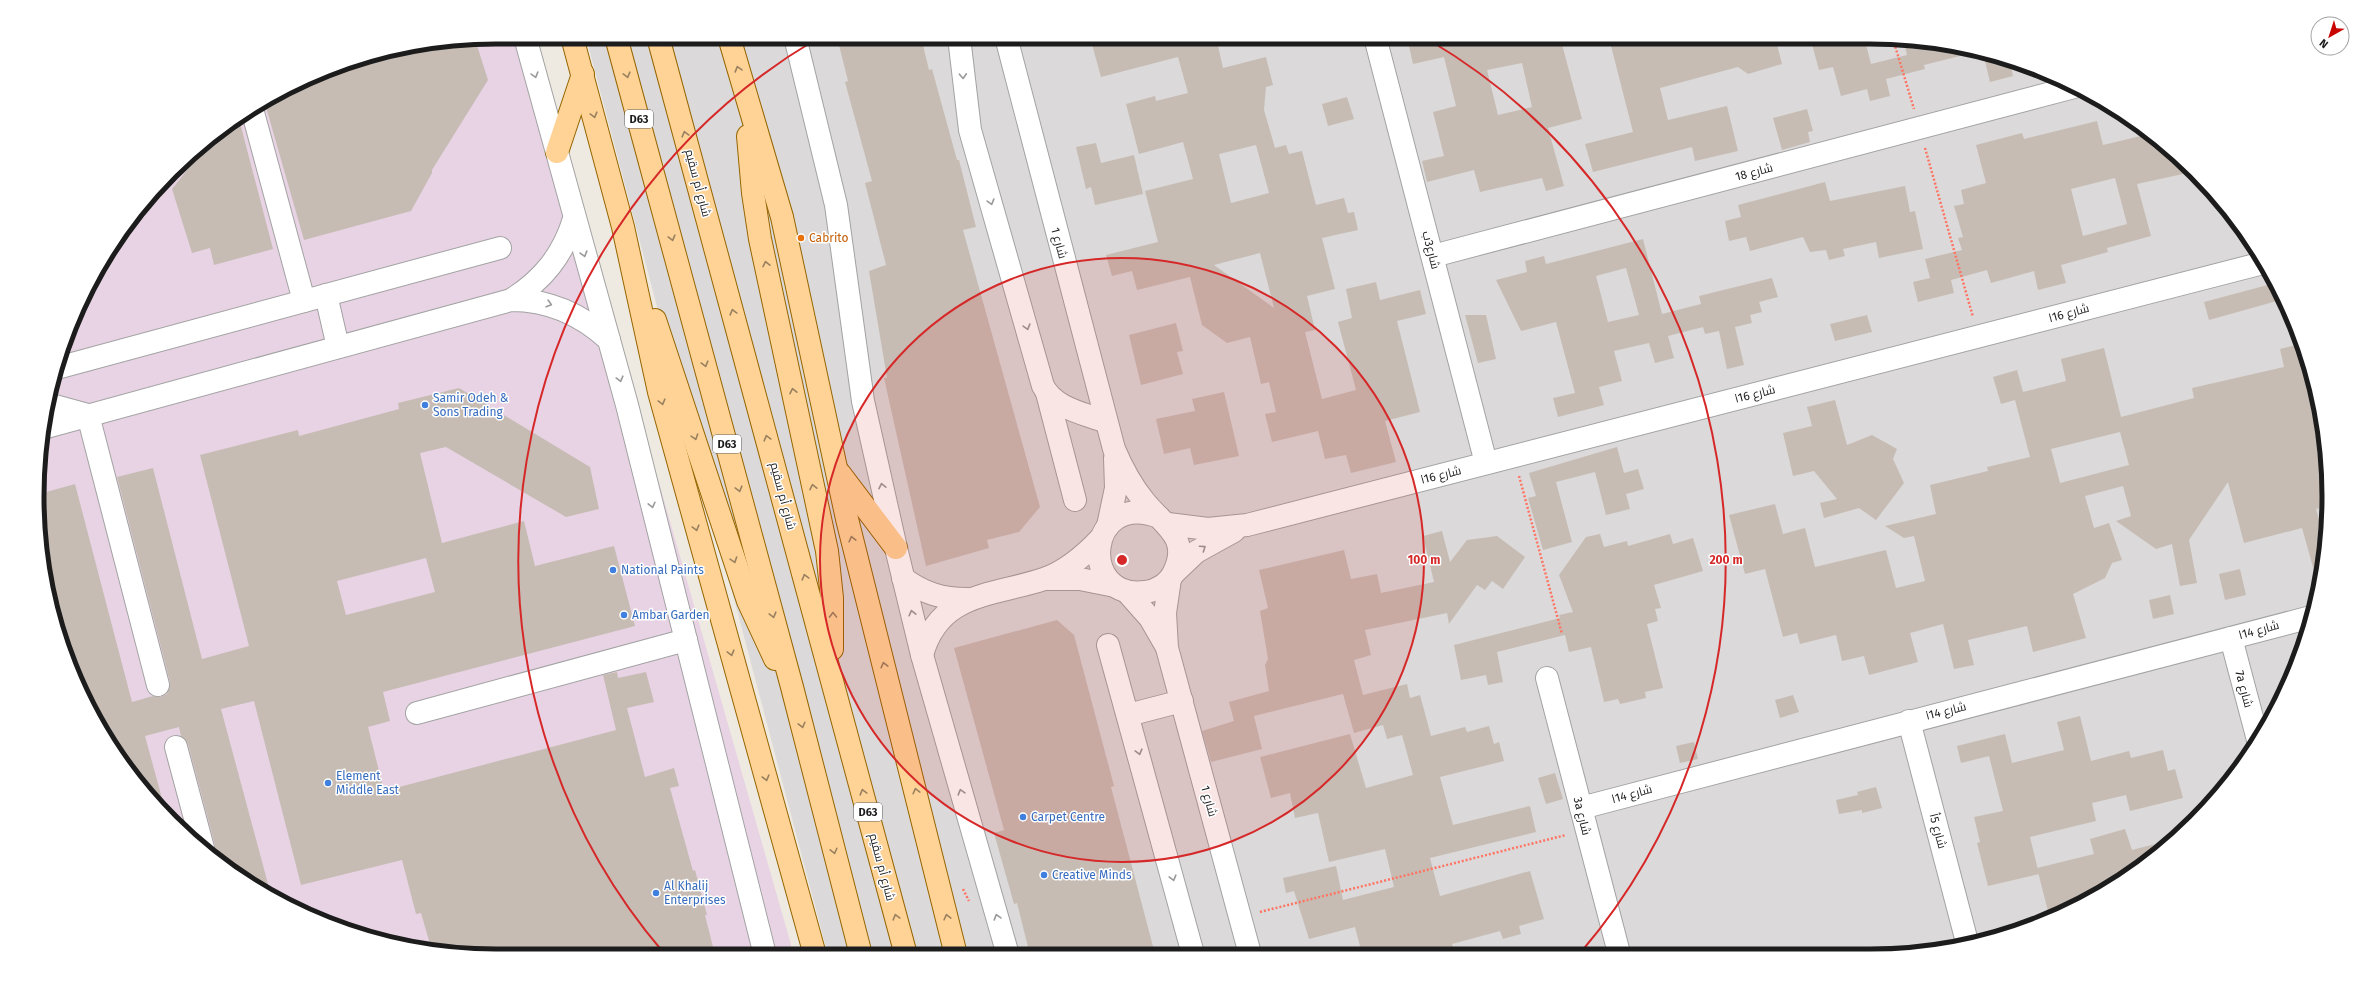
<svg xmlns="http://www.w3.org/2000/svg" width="2366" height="993" viewBox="0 0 2366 993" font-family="'Fira Sans',Cairo,sans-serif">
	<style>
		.residential { fill: #dbd9d9 }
		.industrial { fill: #e8d3e4 }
		.building { fill: #c6bcb4; fill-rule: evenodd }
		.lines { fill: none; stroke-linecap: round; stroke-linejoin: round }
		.minor-casing { stroke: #a3a3a3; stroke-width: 24 }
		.major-casing { stroke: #956500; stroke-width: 24 }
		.path { stroke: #ff7462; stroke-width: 2.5; stroke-dasharray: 2 2; stroke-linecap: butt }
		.minor { stroke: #fff; stroke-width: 22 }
		.major { stroke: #ffd396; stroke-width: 22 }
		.oneway { stroke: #99815f }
		.oneway2 { stroke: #999 }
		.ring { fill: none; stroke: #d62828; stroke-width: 2 }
		.food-dot { fill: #e8710a; stroke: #fff; stroke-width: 1.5 }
		.shop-dot { fill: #3f7fe0; stroke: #fff; stroke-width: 1.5 }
		.labels { text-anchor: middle; stroke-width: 3; stroke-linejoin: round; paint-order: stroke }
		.shield { fill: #fff; stroke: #606060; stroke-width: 1 }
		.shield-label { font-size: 11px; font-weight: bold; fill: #1c1c1c }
		.street-label { font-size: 12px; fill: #1c1c1c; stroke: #fff }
		.food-label { font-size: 12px; fill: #c56008; stroke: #fff; text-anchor: start }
		.shop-label { font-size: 12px; fill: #366cbe; stroke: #fff; text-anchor: start }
		.rim { fill: none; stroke: #1c1c1c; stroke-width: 5 }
		.centre { fill: #d62828; stroke: #fff; stroke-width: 2 }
		.ring-label { font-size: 12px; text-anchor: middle; font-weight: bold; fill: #d62828; stroke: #fff; stroke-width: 3; stroke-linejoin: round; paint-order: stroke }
	</style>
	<rect width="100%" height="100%" fill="#eeeae1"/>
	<polygon class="residential" points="586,37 1869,37 1930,41 2017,61 2099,98 2172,151 2234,217 2282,293 2313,377 2328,466 2325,556 2305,644 2252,752 2172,842 2099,894 2046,921 1930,952 828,955"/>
	<polygon class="industrial" points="496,37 535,37 593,252 794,955 496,956 436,952 349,932 293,909 217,861 151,800 114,752 72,672 46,586 38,526 41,436 61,349 98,267 132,217 194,151 267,98 349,61 407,46"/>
	<g class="building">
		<polygon points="837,37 921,37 929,70 932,69 957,160 959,160 976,227 963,230 1040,507 1019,532 987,540 989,548 926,566 884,378 887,378 869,271 886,265 865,183 872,181 845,82 848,81"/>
		<path d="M 1090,37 L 1216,37 L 1223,68 L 1266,57 L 1273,85 L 1266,87 L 1264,110 L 1275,148 L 1286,145 L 1289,154 L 1302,151 L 1316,205 L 1344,198 L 1348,213 L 1354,212 L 1358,230 L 1322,238 L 1335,289 L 1307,296 L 1315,330 L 1305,332 L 1322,399 L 1356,390 L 1338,322 L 1352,318 L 1346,289 L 1376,282 L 1380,300 L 1420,290 L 1426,314 L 1397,321 L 1420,412 L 1385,421 L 1396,462 L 1351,473 L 1346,455 L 1325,459 L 1318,431 L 1272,442 L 1265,414 L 1276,412 L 1269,382 L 1261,384 L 1250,337 L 1227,343 L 1202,325 L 1190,277 L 1137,290 L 1132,271 L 1112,276 L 1106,255 L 1158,242 L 1145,191 L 1193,179 L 1183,142 L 1139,154 L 1126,104 L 1155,96 L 1156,101 L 1188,93 L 1178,57 L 1101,77 ZM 1256,145 L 1269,193 L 1231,203 L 1219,154 ZM 1260,253 L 1274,308 L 1214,265 Z"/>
		<path d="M 1407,37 L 1560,37 L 1582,119 L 1548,128 L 1564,186 L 1546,191 L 1542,178 L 1480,192 L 1474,170 L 1427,182 L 1422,161 L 1444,156 L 1433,112 L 1456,106 L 1444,57 L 1413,64 ZM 1522,63 L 1532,107 L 1498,115 L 1487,70 Z"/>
		<polygon points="1629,37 1775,37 1782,64 1748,74 1738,67 1660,88 1668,120 1727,106 1738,151 1695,161 1692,147 1593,172 1585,144 1633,132 1610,42"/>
		<polygon points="1810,37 1864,37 1871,64 1907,55 1903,39 1930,41 1976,52 1924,65 1925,69 1886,79 1890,96 1870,101 1867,89 1841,96 1833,67 1819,70"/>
		<polygon points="475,39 488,80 432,170 432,173 411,211 304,240 264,100 349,61 407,46"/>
		<polygon points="1983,53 2009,59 2013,76 1990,82"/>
		<polygon points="1347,97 1354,119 1328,126 1322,104"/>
		<polygon points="1807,109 1813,131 1808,132 1810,142 1782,150 1773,118"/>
		<polygon points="239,119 273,249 214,265 210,248 192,253 172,189 215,135"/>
		<path d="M 2097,121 L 2103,145 L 2149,134 L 2172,151 L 2192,172 L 2137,184 L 2151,236 L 2107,248 L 2108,252 L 2061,265 L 2066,283 L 2038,290 L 2034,271 L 1991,283 L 1987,270 L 1951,280 L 1954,293 L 1918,302 L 1913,282 L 1930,278 L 1925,259 L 1962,250 L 1958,238 L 1963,237 L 1954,206 L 1964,204 L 1961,190 L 1986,183 L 1976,145 L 2022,133 L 2024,139 ZM 2115,178 L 2127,224 L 2083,236 L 2071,189 Z"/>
		<polygon points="1096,143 1101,163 1134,155 1143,194 1095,205 1091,187 1086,189 1076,147"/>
		<polygon points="1825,182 1830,201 1905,186 1910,212 1915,211 1923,249 1879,258 1876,242 1843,249 1845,256 1829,260 1826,250 1810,252 1803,237 1750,251 1746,237 1729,241 1725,221 1741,217 1738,205"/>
		<path d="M 1643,239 L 1662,314 L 1701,304 L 1699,296 L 1772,278 L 1778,297 L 1759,302 L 1762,312 L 1750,315 L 1752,323 L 1735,327 L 1744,365 L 1727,369 L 1719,331 L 1705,334 L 1703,327 L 1668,336 L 1674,358 L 1655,363 L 1649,343 L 1614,351 L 1622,381 L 1599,387 L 1604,405 L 1558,417 L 1553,398 L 1575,393 L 1556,322 L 1521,331 L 1496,280 L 1527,272 L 1525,261 L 1544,256 L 1546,264 ZM 1626,268 L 1639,315 L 1608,322 L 1596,276 Z"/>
		<polygon points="2275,283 2284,299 2209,320 2204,302"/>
		<polygon points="1465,315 1486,315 1496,359 1478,363"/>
		<polygon points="1867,315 1872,332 1835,341 1830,324"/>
		<polygon points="1176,323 1183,351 1177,352 1183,374 1141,385 1129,335"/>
		<path d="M 2301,344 L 2313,377 L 2322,430 L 2315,432 L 2327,482 L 2327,506 L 2316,509 L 2326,543 L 2325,556 L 2318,585 L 2302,528 L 2244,543 L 2228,482 L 2189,540 L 2197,583 L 2180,586 L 2172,544 L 2156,549 L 2116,521 L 2131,516 L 2123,486 L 2085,496 L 2094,528 L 2109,523 L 2122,560 L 2112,563 L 2105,578 L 2073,594 L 2086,638 L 2033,652 L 2027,626 L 1968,640 L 1974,665 L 1954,669 L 1943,624 L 1910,633 L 1918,662 L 1869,675 L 1864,656 L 1842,661 L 1836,635 L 1800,644 L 1797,633 L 1783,637 L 1765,569 L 1745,574 L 1729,515 L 1775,504 L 1783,534 L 1805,528 L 1815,567 L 1886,550 L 1896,588 L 1925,581 L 1914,536 L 1904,538 L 1885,526 L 1936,514 L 1930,485 L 1988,471 L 1987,467 L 2030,457 L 2015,400 L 2001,404 L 1993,377 L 2017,370 L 2023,392 L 2066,381 L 2061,359 L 2104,348 L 2121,417 L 2194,398 L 2192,388 L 2284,367 L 2280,349 ZM 2120,432 L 2129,465 L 2060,483 L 2051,449 Z"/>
		<path d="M 459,388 L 590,467 L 599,509 L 566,517 L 446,447 L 420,453 L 442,543 L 524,521 L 535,566 L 614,546 L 635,626 L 383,692 L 390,721 L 368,727 L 384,791 L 616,730 L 603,675 L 617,672 L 618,678 L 646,672 L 654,702 L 627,708 L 645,777 L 674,768 L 679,786 L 670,788 L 693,871 L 695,870 L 707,915 L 705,915 L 715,955 L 496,956 L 436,952 L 432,951 L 421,913 L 416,914 L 402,860 L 301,885 L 254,701 L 221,709 L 271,895 L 214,859 L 215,845 L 188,744 L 181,736 L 179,727 L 145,736 L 166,813 L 151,800 L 114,752 L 72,672 L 46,586 L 38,526 L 39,494 L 75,484 L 132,702 L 153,696 L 161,697 L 167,694 L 170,682 L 117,477 L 153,468 L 202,659 L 249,646 L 200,455 L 298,430 L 299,436 L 399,409 L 398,403 ZM 426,558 L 435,592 L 346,615 L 337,581 Z"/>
		<polygon points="1224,392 1239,456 1194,465 1190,448 1164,454 1156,419 1195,411 1192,399"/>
		<polygon points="1835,400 1847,445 1872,435 1897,449 1893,459 1904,483 1876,520 1859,508 1824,518 1820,503 1837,499 1814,471 1793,476 1783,433 1812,426 1807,407"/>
		<polygon points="1617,447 1624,473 1638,469 1644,489 1626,494 1630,509 1606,515 1595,472 1556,482 1572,542 1543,550 1528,498 1536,496 1529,473"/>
		<polygon points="1442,531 1450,562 1467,540 1497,536 1525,557 1503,589 1492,581 1485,590 1477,585 1449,624 1447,613 1365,630 1371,655 1354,660 1363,695 1407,684 1410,698 1420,695 1431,736 1465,727 1467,732 1489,726 1494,744 1499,742 1504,761 1440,777 1453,825 1530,806 1536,832 1430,858 1440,896 1530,871 1544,919 1519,926 1521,934 1503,939 1500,931 1452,944 1455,953 1362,954 1355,927 1309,939 1294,891 1286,893 1283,878 1336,866 1343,900 1394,887 1385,849 1329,862 1318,813 1295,818 1290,793 1271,798 1260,757 1350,734 1366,788 1413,775 1402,735 1387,739 1383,725 1354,733 1343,694 1254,716 1262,749 1211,762 1202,731 1234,721 1229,702 1269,691 1265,665 1268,659 1260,611 1268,608 1259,570 1344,550 1351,579 1377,574 1381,593 1434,582 1423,536"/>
		<polygon points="1600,534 1604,547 1627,541 1628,546 1670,534 1673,544 1693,538 1703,571 1654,585 1661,608 1655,609 1658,621 1647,624 1663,688 1645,692 1646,698 1620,704 1618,699 1604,702 1591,647 1569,652 1565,635 1497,652 1503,682 1488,685 1486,675 1461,680 1454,645 1560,618 1559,615 1573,612 1559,575 1586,537"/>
		<polygon points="2240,569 2246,595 2225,600 2219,574"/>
		<polygon points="2170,595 2174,614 2153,619 2149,600"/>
		<polygon points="1057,620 1074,635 1114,786 1111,787 1155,954 1030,955 1017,903 1014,904 994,833 1004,830 954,648"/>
		<polygon points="1793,695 1799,712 1780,718 1775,700"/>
		<polygon points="2080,716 2091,761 2129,751 2131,758 2163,750 2168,771 2175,769 2183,798 2130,811 2126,795 2092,803 2096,821 2030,837 2039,874 1988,886 1977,843 1980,842 1974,817 2003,811 1989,756 1961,763 1957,746 2005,734 2012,763 2064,750 2057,722"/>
		<polygon points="1694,742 1698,759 1680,763 1676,746"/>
		<polygon points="1555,773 1563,799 1546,804 1538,778"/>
		<polygon points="1876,787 1882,808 1862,813 1862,810 1839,814 1836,800 1858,795 1857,792"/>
		<polygon points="2125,829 2132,850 2175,839 2132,871 2118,875 2119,880 2099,894 2050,919 2037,868 2094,854 2090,839"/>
	</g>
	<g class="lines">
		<g class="minor-casing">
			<g id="minor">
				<polyline points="525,37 627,405 765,955"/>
				<polyline points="795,37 836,205 863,401 896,548 922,655 1008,955"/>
				<path d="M 959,37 L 970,130 L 1043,386 C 1055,409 1084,413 1106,422"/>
				<path d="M 1006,37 L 1114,449 C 1122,468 1131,485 1144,501 C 1163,525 1191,537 1174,572 C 1169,583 1157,591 1145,592 C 1078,601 1086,489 1159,517"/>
				<polyline points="1375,37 1486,463"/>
				<polyline points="252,109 304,301"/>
				<polyline points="1433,256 2074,87"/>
				<polyline points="326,295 338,347"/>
				<path d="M 511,300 C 543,280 563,255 574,219"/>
				<polyline points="57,368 500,248"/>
				<polyline points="1047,393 1075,500"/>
				<polyline points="48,404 88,415 158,685"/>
				<path d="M 43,428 L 511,300 C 550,300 581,314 609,340"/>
				<polyline points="1168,524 1208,529 1247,525 2263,263"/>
				<polyline points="1108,526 1116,488 1115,458"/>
				<polyline points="1174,573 1196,552 1234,531"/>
				<path d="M 903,578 C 923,593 942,599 967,599"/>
				<polyline points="1048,579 1080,579 1115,586"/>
				<polyline points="1170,579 1165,613 1167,648 1250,954"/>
				<polyline points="1127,592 1150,618 1165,644"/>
				<polyline points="2231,638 2258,740"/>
				<polyline points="1108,645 1193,954"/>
				<path d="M 922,655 C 939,592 993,596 1044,579 C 1067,571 1085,555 1101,538"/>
				<polyline points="1547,678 1619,953"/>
				<polyline points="417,713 686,640"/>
				<polyline points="1128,715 1182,701"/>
				<polyline points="1909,721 1967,942"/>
				<polyline points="176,747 203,848"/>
				<polyline points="1581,808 2311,617"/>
			</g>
		</g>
		<g class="major-casing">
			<g id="major">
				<polyline points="572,37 623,227 659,392 815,955"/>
				<polyline points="616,37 792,687 861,955"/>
				<polyline points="658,37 906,955"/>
				<polyline points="729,37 782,217 847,519 956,955"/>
				<polyline points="748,136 753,193 760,239 827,551 832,598 832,649"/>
				<polyline points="557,152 583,74"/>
				<polyline points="655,320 748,601 775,659"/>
				<polyline points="840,474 896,548"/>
			</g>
		</g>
		<g class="path">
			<polyline points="1893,39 1914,109"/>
			<polyline points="1925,148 1973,317"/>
			<polyline points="1519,476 1562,634"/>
			<polyline points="963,889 969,901"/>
			<polyline points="1260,912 1566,835"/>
		</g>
		<use href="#minor" class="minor"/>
		<use href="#major" class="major"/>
	</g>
	<defs><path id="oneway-chevron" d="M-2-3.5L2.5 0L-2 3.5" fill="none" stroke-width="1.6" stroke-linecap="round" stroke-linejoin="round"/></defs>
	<g class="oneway">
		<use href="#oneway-chevron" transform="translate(738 69) rotate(-106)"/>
		<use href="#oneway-chevron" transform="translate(627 75) rotate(75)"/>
		<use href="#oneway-chevron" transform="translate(594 115) rotate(75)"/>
		<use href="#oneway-chevron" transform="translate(685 134) rotate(-105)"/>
		<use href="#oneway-chevron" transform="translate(672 238) rotate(75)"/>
		<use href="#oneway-chevron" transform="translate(766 264) rotate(-102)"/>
		<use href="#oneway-chevron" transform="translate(733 312) rotate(-105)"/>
		<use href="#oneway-chevron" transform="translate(705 364) rotate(75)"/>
		<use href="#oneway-chevron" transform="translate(793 391) rotate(-102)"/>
		<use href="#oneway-chevron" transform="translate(662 402) rotate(75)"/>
		<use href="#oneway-chevron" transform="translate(695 437) rotate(72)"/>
		<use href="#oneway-chevron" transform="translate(767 438) rotate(-105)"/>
		<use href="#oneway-chevron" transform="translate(813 487) rotate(-102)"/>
		<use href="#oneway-chevron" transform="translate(739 489) rotate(75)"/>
		<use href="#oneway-chevron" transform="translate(696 528) rotate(75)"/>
		<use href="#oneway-chevron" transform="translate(852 539) rotate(-104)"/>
		<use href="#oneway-chevron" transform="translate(734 560) rotate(72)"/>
		<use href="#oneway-chevron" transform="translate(805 577) rotate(-105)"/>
		<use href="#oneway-chevron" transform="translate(773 615) rotate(75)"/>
		<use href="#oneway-chevron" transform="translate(833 615) rotate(-91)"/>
		<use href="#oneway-chevron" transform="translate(731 653) rotate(75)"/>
		<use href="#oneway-chevron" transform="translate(884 665) rotate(-104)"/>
		<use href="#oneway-chevron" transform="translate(802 725) rotate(76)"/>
		<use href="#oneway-chevron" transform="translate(766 778) rotate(75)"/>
		<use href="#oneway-chevron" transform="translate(916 791) rotate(-104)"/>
		<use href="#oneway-chevron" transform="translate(863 792) rotate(-105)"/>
		<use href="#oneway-chevron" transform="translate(834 851) rotate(76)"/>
		<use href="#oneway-chevron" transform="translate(896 917) rotate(-105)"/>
		<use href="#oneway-chevron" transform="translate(947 917) rotate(-104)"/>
	</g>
	<g class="oneway2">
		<use href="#oneway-chevron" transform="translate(535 75) rotate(74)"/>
		<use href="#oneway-chevron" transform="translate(963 76) rotate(87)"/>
		<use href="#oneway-chevron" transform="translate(991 202) rotate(74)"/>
		<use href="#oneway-chevron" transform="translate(584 254) rotate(74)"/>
		<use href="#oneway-chevron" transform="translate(549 304) rotate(16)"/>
		<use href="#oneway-chevron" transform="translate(1027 327) rotate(74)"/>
		<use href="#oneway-chevron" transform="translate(620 379) rotate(75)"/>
		<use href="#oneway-chevron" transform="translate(882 486) rotate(-102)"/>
		<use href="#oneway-chevron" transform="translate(652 505) rotate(76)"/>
		<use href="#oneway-chevron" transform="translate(1203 548) rotate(-34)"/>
		<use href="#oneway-chevron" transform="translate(912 613) rotate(-104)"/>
		<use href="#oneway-chevron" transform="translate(1139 752) rotate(75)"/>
		<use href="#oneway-chevron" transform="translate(961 792) rotate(-106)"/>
		<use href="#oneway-chevron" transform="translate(1173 878) rotate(75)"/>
		<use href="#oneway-chevron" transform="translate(997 917) rotate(-106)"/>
	</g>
	<circle cx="1122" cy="560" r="302" fill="#d62828" fill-opacity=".12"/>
	<g class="ring">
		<circle cx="1122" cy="560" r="302"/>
		<path d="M663 952A604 604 0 0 1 815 40M1429 40A604 604 0 0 1 1581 952"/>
	</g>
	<circle class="food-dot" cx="801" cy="238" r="4"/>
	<g class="shop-dot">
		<circle cx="425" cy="405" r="4"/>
		<circle cx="613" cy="570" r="4"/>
		<circle cx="624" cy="615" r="4"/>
		<circle cx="328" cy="783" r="4"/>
		<circle cx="1023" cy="817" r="4"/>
		<circle cx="1044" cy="875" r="4"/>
		<circle cx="656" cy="893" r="4"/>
	</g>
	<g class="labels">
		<g class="shield">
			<rect x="625" y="110" width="28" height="18" rx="3"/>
			<rect x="713" y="435" width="28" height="18" rx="3"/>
			<rect x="854" y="803" width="28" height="18" rx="3"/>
		</g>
		<g class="shield-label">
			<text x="639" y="123">D63</text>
			<text x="727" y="448">D63</text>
			<text x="868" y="816">D63</text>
		</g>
		<g class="street-label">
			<text transform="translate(1754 172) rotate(-15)" y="4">شارع 18</text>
			<text transform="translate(698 183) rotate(75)" y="4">شارع أم سقيم</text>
			<text transform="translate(1059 243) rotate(75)" y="4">شارع 1</text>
			<text transform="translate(1431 250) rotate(75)" y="4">شارع3ب</text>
			<text transform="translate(2069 313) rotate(-15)" y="4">شارع 16ا</text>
			<text transform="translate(1755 394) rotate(-14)" y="4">شارع 16ا</text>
			<text transform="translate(1441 475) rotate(-14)" y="4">شارع 16ا</text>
			<text transform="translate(783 496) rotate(75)" y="4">شارع أم سقيم</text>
			<text transform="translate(2259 630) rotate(-15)" y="4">شارع 14ا</text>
			<text transform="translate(2244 689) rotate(75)" y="4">7a شارع</text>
			<text transform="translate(1946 711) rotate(-14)" y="4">شارع 14ا</text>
			<text transform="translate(1632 794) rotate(-15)" y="4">شارع 14ا</text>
			<text transform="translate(1209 801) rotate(75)" y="4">شارع 1</text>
			<text transform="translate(1582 816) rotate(76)" y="4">3a شارع</text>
			<text transform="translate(1938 831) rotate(75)" y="4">شارع 5أ</text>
			<text transform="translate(882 867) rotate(75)" y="4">شارع أم سقيم</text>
		</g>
		<g class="food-label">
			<text x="809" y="242">Cabrito</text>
		</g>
		<g class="shop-label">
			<text x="433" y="402">Samir Odeh &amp;<tspan x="433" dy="14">Sons Trading</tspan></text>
			<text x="621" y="574">National Paints</text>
			<text x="632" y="619">Ambar Garden</text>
			<text x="336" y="780">Element<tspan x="336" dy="14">Middle East</tspan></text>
			<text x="1031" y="821">Carpet Centre</text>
			<text x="1052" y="879">Creative Minds</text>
			<text x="664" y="890">Al Khalij<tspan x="664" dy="14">Enterprises</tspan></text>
		</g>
	</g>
	<path d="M0 0H2366V993H0ZM496 44H1870A452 452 0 0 1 2322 496V497A452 452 0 0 1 1870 949H496A452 452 0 0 1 44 497V496A452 452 0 0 1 496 44Z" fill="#fff" fill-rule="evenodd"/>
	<path class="rim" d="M496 44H1870A452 452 0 0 1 2322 496V497A452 452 0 0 1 1870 949H496A452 452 0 0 1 44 497V496A452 452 0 0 1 496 44Z"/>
	<circle cx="1122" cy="560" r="6" class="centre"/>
	<g class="ring-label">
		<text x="1424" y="564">100 m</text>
		<text x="1726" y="564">200 m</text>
	</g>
	<g transform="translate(2330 36) rotate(219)"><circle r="19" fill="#ffffff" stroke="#a4a4a4"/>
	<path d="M0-3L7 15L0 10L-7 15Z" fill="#c90300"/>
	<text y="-6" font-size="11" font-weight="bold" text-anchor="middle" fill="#1c1c1c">N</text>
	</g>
</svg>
